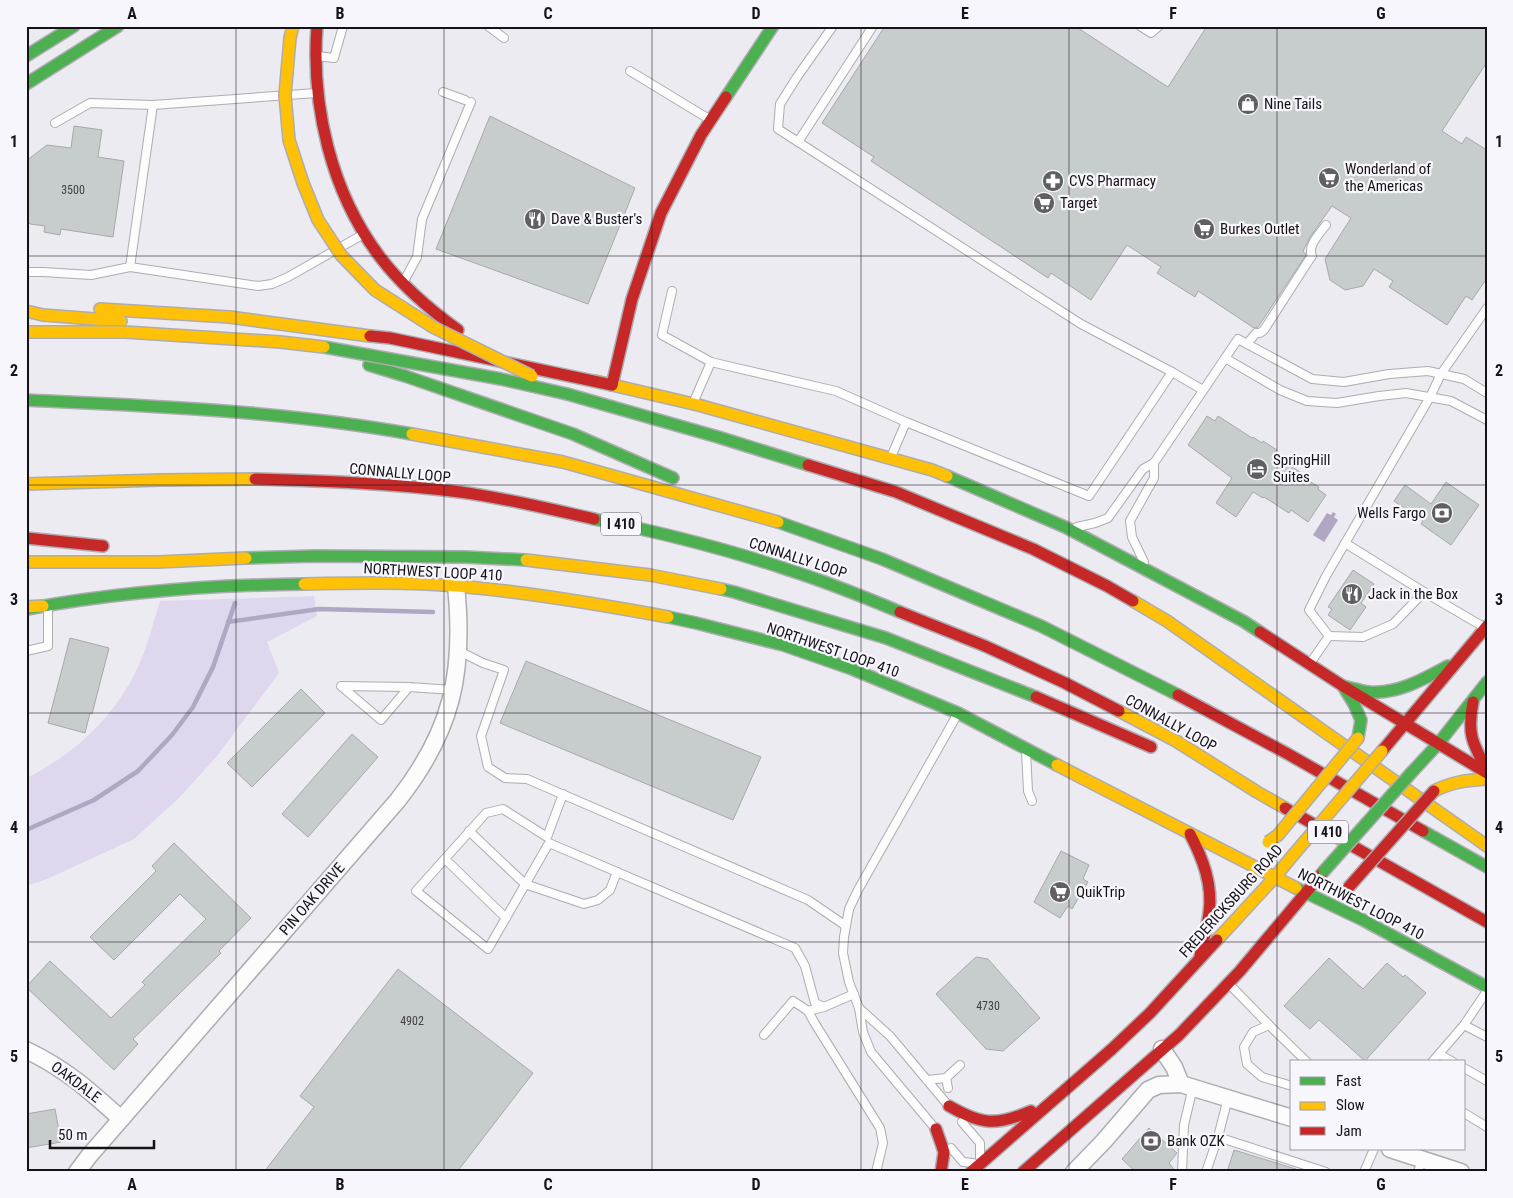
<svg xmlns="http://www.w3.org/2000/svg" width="1513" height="1198" viewBox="0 0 1513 1198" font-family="'Roboto Condensed',sans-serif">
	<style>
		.green { fill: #ded7ed }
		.water { fill: #b0a7c2 }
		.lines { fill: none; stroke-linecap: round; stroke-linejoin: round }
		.stream { stroke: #b0a7c2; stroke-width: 4.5 }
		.building { fill: #c7cdcc; stroke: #a7a8aa }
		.lane-casing { stroke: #adacb1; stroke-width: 10 }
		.street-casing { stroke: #adacb1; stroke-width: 19 }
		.fast-casing { stroke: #adacb1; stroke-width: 14 }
		.slow-casing { stroke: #adacb1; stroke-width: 14 }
		.jam-casing { stroke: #adacb1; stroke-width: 14 }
		.lane { stroke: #fcfcfd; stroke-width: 8 }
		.street { stroke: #fcfcfd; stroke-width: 16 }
		.fast { stroke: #4caf50; stroke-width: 11 }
		.slow { stroke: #ffc107; stroke-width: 11 }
		.jam { stroke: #c62828; stroke-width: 11 }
		.fast-bridge-casing { stroke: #adacb1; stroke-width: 14; stroke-linecap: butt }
		.slow-bridge-casing { stroke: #adacb1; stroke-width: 14; stroke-linecap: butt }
		.jam-bridge-casing { stroke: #adacb1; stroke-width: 14; stroke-linecap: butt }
		.fast-bridge { stroke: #4caf50; stroke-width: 11 }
		.slow-bridge { stroke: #ffc107; stroke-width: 11 }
		.jam-bridge { stroke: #c62828; stroke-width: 11 }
		.grid { fill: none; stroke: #151317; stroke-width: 1; stroke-opacity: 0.55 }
		.labels { text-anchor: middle; stroke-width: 4.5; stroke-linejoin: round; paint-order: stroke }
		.number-label { font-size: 12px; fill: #424244 }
		.shield { fill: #f8f6fd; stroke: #59575c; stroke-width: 1 }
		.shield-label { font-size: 14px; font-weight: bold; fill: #151317 }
		.poi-label { font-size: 15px; fill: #151317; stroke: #f8f6fd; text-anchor: start }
		.street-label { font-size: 15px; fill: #151317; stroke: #f8f6fd }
		.neatline { fill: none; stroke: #151317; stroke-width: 2 }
		.grid-label { font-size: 16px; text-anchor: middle; font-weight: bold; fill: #151317 }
	</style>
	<rect width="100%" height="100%" fill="#ecebf1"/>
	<path class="green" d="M 314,596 L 317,616 L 267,642 L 279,673 L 217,756 L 179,798 L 134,839 L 47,879 L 26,886 L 26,778 C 77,754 120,711 141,660 C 149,641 154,620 160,601 Z"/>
	<polygon class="water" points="1333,512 1336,514 1334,517 1338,520 1324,542 1313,535 1327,513 1331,515"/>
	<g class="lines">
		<g class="stream">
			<polyline points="228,622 319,609 433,612"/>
			<polyline points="26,830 94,800 138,771 172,735 193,707 213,667 235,603"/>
		</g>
	</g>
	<g class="building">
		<polygon points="885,26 1075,26 1168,87 1207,26 1487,26 1487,62 1442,131 1462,144 1466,137 1487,150 1487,278 1472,300 1466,296 1447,325 1389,287 1393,281 1374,269 1363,286 1345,290 1330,280 1325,259 1351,218 1332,206 1310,237 1303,251 1306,255 1258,327 1254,328 1198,291 1195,297 1157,273 1161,267 1127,245 1091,300 1051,273 1048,278 871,161 874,157 822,123"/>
		<polygon points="490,116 635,188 588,304 436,249"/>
		<polygon points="74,126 102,130 98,157 124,161 113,237 61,229 60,235 44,232 45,226 30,224 26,219 26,161 47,145 71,148"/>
		<polygon points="1207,416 1215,421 1218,416 1252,438 1253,437 1262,443 1263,441 1277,450 1274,454 1279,457 1278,458 1311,479 1309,481 1319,487 1318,489 1326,495 1308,522 1291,510 1289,513 1264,497 1263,498 1253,492 1236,517 1216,503 1232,478 1188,445"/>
		<polygon points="1446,482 1479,505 1451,545 1421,524 1423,521 1394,501 1405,485 1431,504"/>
		<polygon points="1353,570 1374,584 1361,603 1366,607 1350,630 1328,615 1332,609 1328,607"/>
		<polygon points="70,638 109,648 92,714 90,713 85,733 48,723"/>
		<polygon points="526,661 761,757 733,820 500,723"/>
		<polygon points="301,689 325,713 252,787 227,763"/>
		<polygon points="352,734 378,757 308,837 282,814"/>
		<polygon points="174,843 251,918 219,951 221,953 133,1039 138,1044 114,1070 26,987 50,961 111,1018 145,985 142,982 206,919 180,894 114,960 90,937 156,871 152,866"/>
		<polygon points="1061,851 1089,865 1083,879 1088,882 1072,909 1068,906 1060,918 1034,902"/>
		<polygon points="976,957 988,959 1040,1018 1003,1051 986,1049 936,994"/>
		<polygon points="1329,958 1363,989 1387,963 1403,977 1405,975 1426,993 1365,1061 1319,1020 1310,1029 1284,1006"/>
		<polygon points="398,969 533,1073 457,1172 264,1172 314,1107 300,1096"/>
		<polygon points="55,1109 61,1142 26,1148 26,1114"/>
		<polygon points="1149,1128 1177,1153 1169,1163 1176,1172 1136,1172 1122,1159"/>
		<polygon points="1234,1150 1296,1169 1296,1172 1227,1172"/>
	</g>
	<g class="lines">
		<g class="lane-casing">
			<g id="lane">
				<polyline points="488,26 504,38"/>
				<polyline points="833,26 797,77 780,104 778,129 1081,324 1172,372 1203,390"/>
				<polyline points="1140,26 1151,33 1159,26"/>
				<polyline points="317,56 334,58 343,26"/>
				<polyline points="630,71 709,119"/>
				<polyline points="443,92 465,100"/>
				<polyline points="55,123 90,103 153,105 316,93"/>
				<polyline points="798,142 873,26"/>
				<polyline points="130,267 153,105"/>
				<polyline points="26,272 43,272 91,275 130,267 258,286 272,284 288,277 362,235"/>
				<polyline points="404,281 417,257 422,219 471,102"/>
				<polyline points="672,291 662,335 711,362 836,391 906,422 1089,496 1172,372"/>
				<path d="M 1247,344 L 1256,333 L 1260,333 L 1264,330 L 1309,260 L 1312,256 C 1307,246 1320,233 1326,225"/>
				<polyline points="1225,358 1280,390 1307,401 1337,403 1379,396 1406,393 1451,401 1487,420"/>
				<polyline points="694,401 711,362"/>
				<polyline points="891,457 906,422"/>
				<polyline points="1077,527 1095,523 1108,518 1143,469 1154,463 1238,339 1312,379 1344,382 1389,374 1428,371 1464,379 1487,393"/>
				<polyline points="1345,543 1424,592"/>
				<polyline points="1144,562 1132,537 1130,521 1154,478 1154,463"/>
				<polyline points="1329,636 1363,637 1393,624 1424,592 1482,626"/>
				<polyline points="26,651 48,646 48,608"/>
				<polyline points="459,651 483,663 504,670 481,736 488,767 505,778 527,779 808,900 846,926"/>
				<polyline points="1311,662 1329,636 1309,610 1326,576 1430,397 1441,374 1487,308"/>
				<polyline points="409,687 381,720 341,686 409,687 453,690"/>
				<polyline points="1026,752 1028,791 1032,801"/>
				<polyline points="563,794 547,837 503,809 486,813 416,891 488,949 549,843 795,948 805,966 815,1003 824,1007"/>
				<polyline points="469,831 525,884 584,904 598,900 610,890 617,872"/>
				<polyline points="445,859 506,918"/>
				<polyline points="1231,986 1269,1025 1307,1062"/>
				<polyline points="859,1008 890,1036 947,1104"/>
				<polyline points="808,1011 824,1007 854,994"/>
				<polyline points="1269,1025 1253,1032 1244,1047 1247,1064 1262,1077 1292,1086"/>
				<polyline points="1464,1025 1487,991"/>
				<polyline points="764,1035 793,1001 808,1011 814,1022 880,1128 883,1143 876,1172"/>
				<polyline points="1439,1054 1453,1062"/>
				<polyline points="1432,1062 1464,1025 1487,1037"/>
				<polyline points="1464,1068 1487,1081"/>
				<polyline points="927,1080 946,1078"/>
				<polyline points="948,1088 946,1078 960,1065"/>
				<polyline points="1228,1098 1218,1137 1326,1172"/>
				<polyline points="1464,1113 1487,1127"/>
				<polyline points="962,1122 980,1143 980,1157"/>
				<polyline points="934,1127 871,1052 863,1032 859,1008 849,982 843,953 844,937 849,909 858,890 957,715"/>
				<polyline points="951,1148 963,1162 973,1163"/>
				<polyline points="1182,1172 1184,1125 1193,1087"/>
				<polyline points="1206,1172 1218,1137"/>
				<polyline points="1364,1172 1374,1149"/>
				<polyline points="1418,1172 1422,1160"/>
			</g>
		</g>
		<g class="street-casing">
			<g id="street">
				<polyline points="1162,1049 1174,1067 1181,1084"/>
				<path d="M 26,1050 C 66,1069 89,1090 121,1119"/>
				<polyline points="1390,1149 1461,1172"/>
				<path d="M 77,1172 L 89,1156 L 398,800 C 452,731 465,673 456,586"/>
				<polyline points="1074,1172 1104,1141 1148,1090 1159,1085 1181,1084 1292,1118"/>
			</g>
		</g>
		<g class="fast-casing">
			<g id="fast">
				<polyline points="26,56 74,26"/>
				<polyline points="26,84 118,26"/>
				<polyline points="726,97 773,26"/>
				<polyline points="369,365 405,376 573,434 673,478"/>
				<polyline points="567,394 718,437 808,465"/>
				<path d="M 26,400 C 155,406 285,411 412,434"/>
				<polyline points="947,476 1065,527 1243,621 1260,632"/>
				<path d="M 594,519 C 659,532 723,548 786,569 C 824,581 862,596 900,612"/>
				<polyline points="778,522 882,559 1041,626 1178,695"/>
				<polyline points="246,558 315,556 465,557 526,560"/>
				<polyline points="721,589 734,592 886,638 1036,697"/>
				<path d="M 27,609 C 118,592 211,585 304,584"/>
				<polyline points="668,617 696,623 783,645 852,669 958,713 1057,765"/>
				<polyline points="1343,686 1354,704 1361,720 1358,738"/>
				<path d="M 1343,686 C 1352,688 1361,691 1370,692 C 1398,694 1424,679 1448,666"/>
				<polyline points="1412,772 1438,744 1487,682"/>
				<polyline points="1423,831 1487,867"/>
				<polyline points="1296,888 1363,920 1487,987"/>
			</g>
		</g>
		<g class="slow-casing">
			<g id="slow">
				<polyline points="100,309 229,317 370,336"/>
				<polyline points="26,311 43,315 121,321"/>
				<polyline points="595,381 698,405 932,470 947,476"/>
				<polyline points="412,434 563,462 778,522"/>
				<polyline points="26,484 160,480 255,479"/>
				<polyline points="526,560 650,575 721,589"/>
				<polyline points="26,562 158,562 246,558"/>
				<path d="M 304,584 C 355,583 406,582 457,586 C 528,592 598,604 668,617"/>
				<polyline points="1133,601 1167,621 1487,846"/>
				<polyline points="26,607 43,606"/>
				<polyline points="1119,711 1176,741 1257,792 1285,808"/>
				<polyline points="1057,765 1296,888"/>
				<path d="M 1434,791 C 1451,782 1468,780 1487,779"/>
				<polyline points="1217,940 1275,877 1294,854"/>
			</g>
		</g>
		<g class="jam-casing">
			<g id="jam">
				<path d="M 317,26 C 311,106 331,192 380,257 C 402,286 429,309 458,330"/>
				<polyline points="370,336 390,338 612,385"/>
				<polyline points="612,385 632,299 661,213 701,135 726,97"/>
				<polyline points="808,465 896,492 1033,549 1107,586 1133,601"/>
				<path d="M 255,479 C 323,481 392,483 460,492 C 505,498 550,509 594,519"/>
				<polyline points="26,538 103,546"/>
				<polyline points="900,612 985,646 1065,683 1119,711"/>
				<polyline points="1260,632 1343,686 1487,773"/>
				<polyline points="1178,695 1288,754 1423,831"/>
				<polyline points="1036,697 1151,747"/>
				<path d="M 1473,702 C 1467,733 1472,743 1487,770"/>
				<polyline points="1382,751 1487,626"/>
				<polyline points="1285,808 1487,922"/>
				<path d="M 1190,834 C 1203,859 1213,885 1209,913 C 1207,928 1203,942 1200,956"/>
				<path d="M 949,1106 C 982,1125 996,1126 1031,1111"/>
				<polyline points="936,1129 944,1152 941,1172"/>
				<polyline points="971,1172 1112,1049 1150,1013 1217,940"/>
				<polyline points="1023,1172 1179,1035 1240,971 1324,871"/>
			</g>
		</g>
		<use href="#lane" class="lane"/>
		<use href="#street" class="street"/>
		<use href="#fast" class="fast"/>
		<use href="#slow" class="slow"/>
		<use href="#jam" class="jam"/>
		<g class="fast-bridge-casing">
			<g id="fast-bridge">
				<polyline points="324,347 501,379 567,394"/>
				<polyline points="1324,871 1412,772"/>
			</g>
		</g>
		<g class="slow-bridge-casing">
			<g id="slow-bridge">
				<polyline points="293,26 290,38 285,95 289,140 303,183 318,220 341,255 375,290 433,327 532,376"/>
				<polyline points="26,332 125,332 280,342 324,347"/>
				<polyline points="1268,842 1278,835 1358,738"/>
				<polyline points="1294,854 1382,751"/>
			</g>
		</g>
		<g class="jam-bridge-casing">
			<polyline id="jam-bridge" points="1348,888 1434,791"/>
		</g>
		<use href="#fast-bridge" class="fast-bridge"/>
		<use href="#slow-bridge" class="slow-bridge"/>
		<use href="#jam-bridge" class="jam-bridge"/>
	</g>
	<path class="grid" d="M 236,26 L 236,1172M 444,26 L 444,1172M 652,26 L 652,1172M 861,26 L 861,1172M 1069,26 L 1069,1172M 1277,26 L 1277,1172M 26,256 L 1487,256M 26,485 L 1487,485M 26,713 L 1487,713M 26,942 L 1487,942"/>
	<defs>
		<g id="shop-disc" transform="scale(1.125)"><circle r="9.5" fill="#605f63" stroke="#f8f6fd"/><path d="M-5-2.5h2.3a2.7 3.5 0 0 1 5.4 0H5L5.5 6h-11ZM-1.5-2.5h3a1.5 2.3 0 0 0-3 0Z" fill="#fff"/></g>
		<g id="supermarket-disc" transform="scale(1.125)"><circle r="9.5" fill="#605f63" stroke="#f8f6fd"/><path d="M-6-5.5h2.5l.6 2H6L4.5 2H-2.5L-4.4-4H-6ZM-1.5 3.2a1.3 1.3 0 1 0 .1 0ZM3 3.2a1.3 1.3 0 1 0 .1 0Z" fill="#fff"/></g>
		<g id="pharmacy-disc" transform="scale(1.125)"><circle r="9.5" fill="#605f63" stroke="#f8f6fd"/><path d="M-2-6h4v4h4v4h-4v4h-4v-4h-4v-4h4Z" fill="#fff"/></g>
		<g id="restaurant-disc" transform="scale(1.125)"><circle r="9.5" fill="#605f63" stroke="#f8f6fd"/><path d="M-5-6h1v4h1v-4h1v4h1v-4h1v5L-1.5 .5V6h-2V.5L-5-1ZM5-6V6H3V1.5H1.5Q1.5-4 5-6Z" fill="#fff"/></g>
		<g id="hotel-disc" transform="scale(1.125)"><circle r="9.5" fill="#605f63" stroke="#f8f6fd"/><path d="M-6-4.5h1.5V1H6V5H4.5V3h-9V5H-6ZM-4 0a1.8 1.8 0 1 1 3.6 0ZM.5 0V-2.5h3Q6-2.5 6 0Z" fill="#fff"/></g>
		<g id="bank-disc" transform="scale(1.125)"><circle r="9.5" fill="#605f63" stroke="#f8f6fd"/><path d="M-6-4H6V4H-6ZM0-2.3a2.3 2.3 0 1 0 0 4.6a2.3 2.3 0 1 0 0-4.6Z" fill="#fff"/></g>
	</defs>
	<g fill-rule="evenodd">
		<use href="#shop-disc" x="1248" y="104"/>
		<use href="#supermarket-disc" x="1329" y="178"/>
		<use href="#pharmacy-disc" x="1053" y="181"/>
		<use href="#supermarket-disc" x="1044" y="203"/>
		<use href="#restaurant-disc" x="535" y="219"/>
		<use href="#supermarket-disc" x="1204" y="229"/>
		<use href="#hotel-disc" x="1257" y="469"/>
		<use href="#bank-disc" x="1442" y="513"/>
		<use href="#restaurant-disc" x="1352" y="594"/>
		<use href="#supermarket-disc" x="1060" y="892"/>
		<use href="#bank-disc" x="1151" y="1141"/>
	</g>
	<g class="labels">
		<g class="number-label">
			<text x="73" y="194">3500</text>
			<text x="988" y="1010">4730</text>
			<text x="412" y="1025">4902</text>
		</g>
		<g class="shield">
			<rect x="601" y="512.5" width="40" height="23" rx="4"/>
			<rect x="1308" y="820.5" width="40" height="23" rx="4"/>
		</g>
		<g class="shield-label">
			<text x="621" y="529">I 410</text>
			<text x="1328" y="837">I 410</text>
		</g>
		<g class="poi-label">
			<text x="1264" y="109">Nine Tails</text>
			<text x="1345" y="174">Wonderland of<tspan x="1345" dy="17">the Americas</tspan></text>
			<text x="1069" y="186">CVS Pharmacy</text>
			<text x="1060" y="208">Target</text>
			<text x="551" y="224">Dave &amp; Buster's</text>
			<text x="1220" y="234">Burkes Outlet</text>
			<text x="1273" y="465">SpringHill<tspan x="1273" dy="17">Suites</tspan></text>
			<text x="1426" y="518" text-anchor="end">Wells Fargo</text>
			<text x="1368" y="599">Jack in the Box</text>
			<text x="1076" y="897">QuikTrip</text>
			<text x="1167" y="1146">Bank OZK</text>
		</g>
		<g class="street-label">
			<text transform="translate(400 473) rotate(5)" y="5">CONNALLY LOOP</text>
			<text transform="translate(798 558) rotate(18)" y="5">CONNALLY LOOP</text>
			<text transform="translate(433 572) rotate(3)" y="5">NORTHWEST LOOP 410</text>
			<text transform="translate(833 650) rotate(19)" y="5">NORTHWEST LOOP 410</text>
			<text transform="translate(1171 723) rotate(29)" y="5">CONNALLY LOOP</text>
			<text transform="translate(312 899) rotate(-49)" y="5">PIN OAK DRIVE</text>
			<text transform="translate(1231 901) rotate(-48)" y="5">FREDERICKSBURG ROAD</text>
			<text transform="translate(1361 904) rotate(27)" y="5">NORTHWEST LOOP 410</text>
			<text transform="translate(76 1082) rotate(37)" y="5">OAKDALE</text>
		</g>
	</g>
	<rect width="1513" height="1198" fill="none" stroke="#f8f6fd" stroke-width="55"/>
	<rect x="1290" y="1060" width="175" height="90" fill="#f8f6fd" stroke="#9d9ba1"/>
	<rect x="1300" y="1077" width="25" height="8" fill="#4caf50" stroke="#9d9ba1"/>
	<text x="1336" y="1086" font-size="15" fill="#151317">Fast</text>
	<rect x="1300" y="1102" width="25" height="8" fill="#ffc107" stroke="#9d9ba1"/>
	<text x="1336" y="1110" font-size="15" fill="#151317">Slow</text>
	<rect x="1300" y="1127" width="25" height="8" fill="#c62828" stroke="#9d9ba1"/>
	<text x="1336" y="1136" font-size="15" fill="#151317">Jam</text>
	<path d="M50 1140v8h104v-8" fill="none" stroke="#151317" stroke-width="2.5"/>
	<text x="58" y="1140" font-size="15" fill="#151317" stroke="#f8f6fd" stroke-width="4" paint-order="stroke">50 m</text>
	<rect x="28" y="28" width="1458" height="1142" class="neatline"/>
	<g class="grid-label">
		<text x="132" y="19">A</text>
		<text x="340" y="19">B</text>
		<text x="548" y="19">C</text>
		<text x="756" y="19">D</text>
		<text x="965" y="19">E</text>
		<text x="1173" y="19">F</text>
		<text x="1381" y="19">G</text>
		<text x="14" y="147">1</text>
		<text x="1499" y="147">1</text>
		<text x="14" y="376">2</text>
		<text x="1499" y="376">2</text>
		<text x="14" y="605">3</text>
		<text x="1499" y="605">3</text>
		<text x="14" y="833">4</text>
		<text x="1499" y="833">4</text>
		<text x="14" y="1062">5</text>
		<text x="1499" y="1062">5</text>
		<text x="132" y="1190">A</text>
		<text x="340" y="1190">B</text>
		<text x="548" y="1190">C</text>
		<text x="756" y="1190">D</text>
		<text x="965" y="1190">E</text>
		<text x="1173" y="1190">F</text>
		<text x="1381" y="1190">G</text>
	</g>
</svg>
